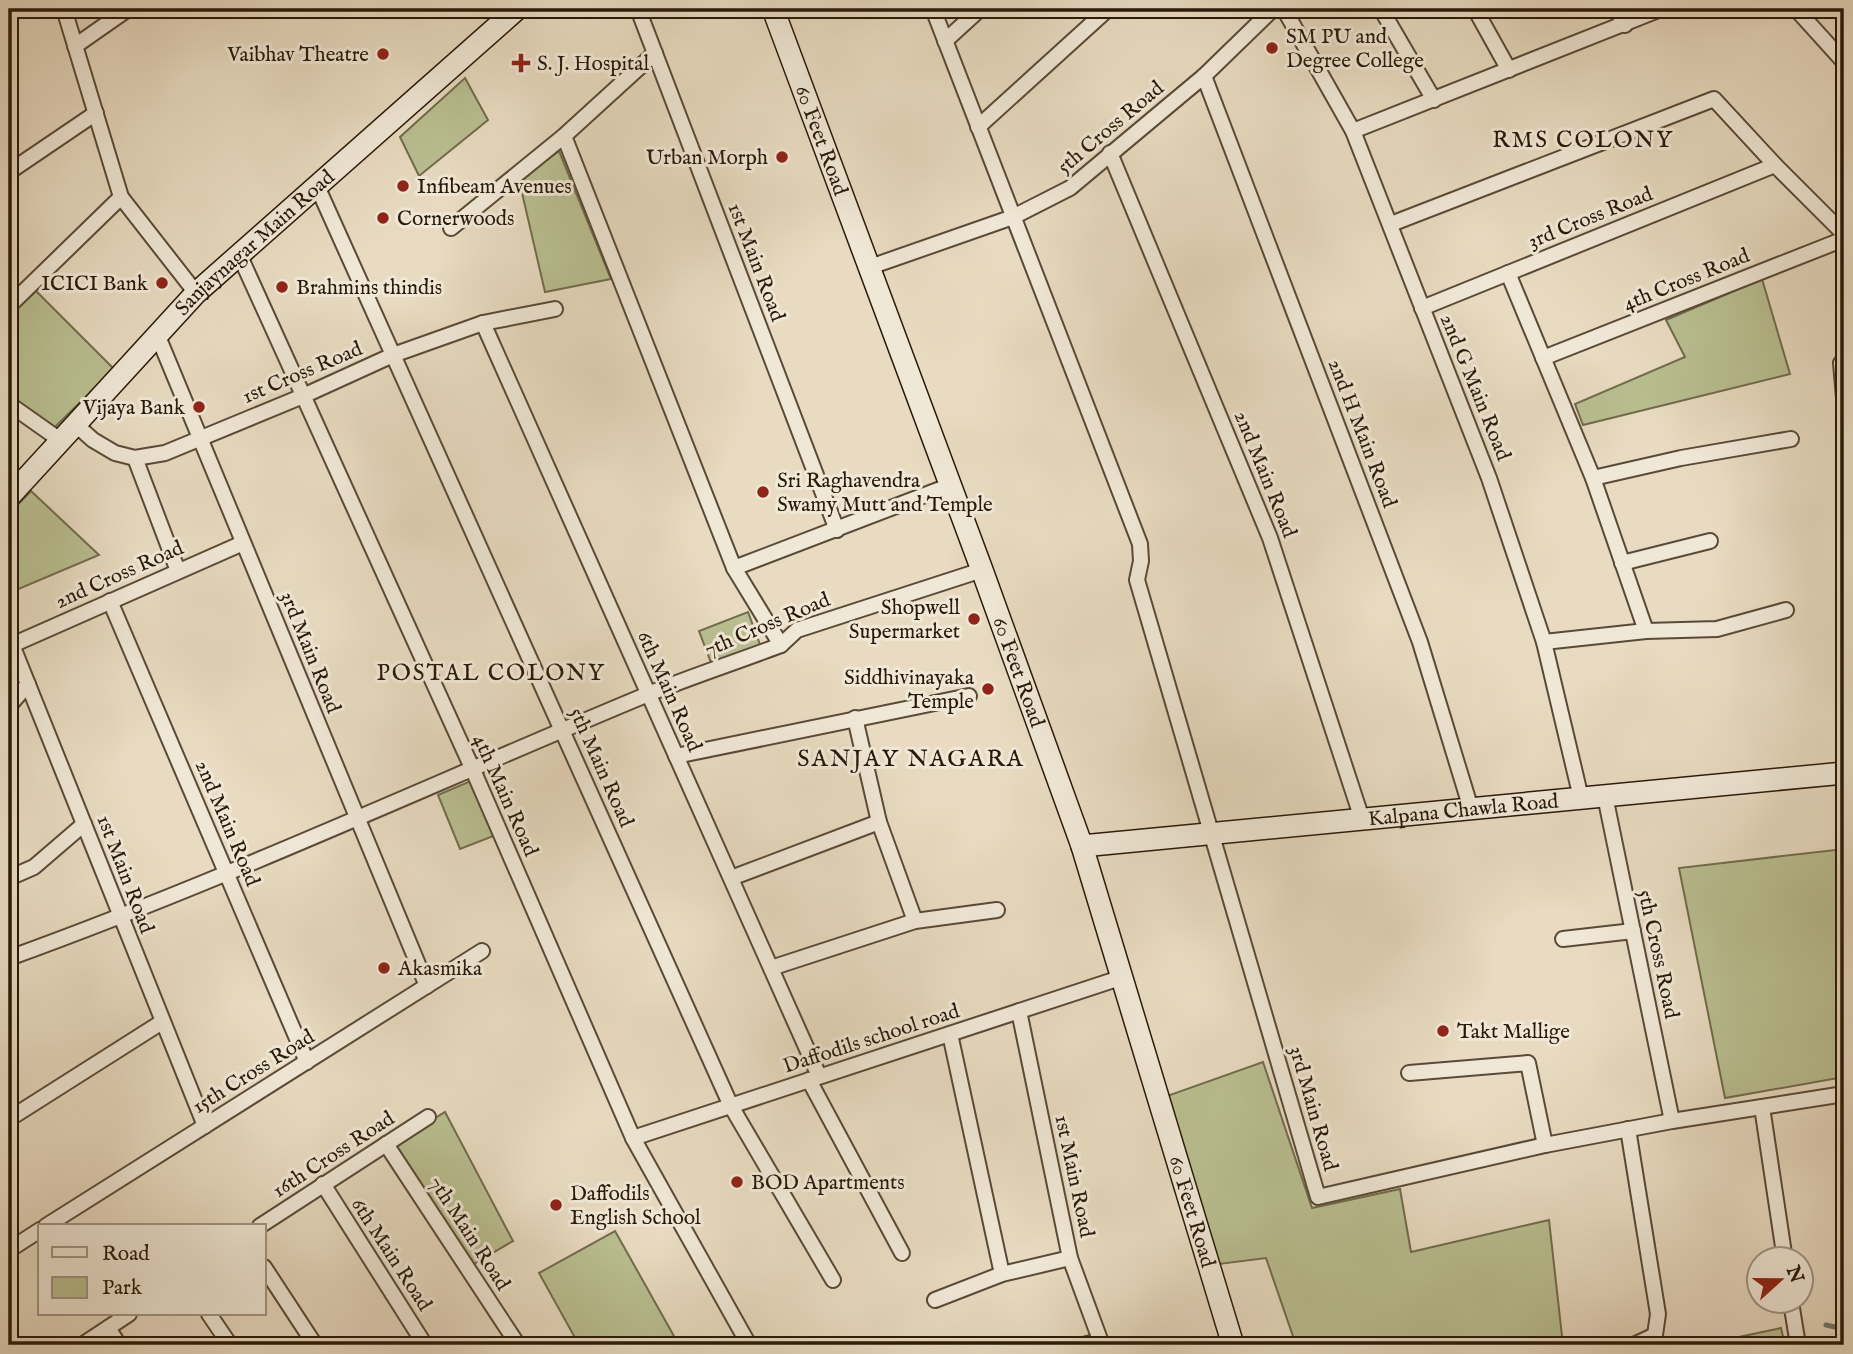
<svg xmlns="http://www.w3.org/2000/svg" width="1853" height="1354" viewBox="0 0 1853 1354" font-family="'IM FELL English',serif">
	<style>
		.green { fill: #b9bf91; stroke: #716c4d; stroke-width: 2 }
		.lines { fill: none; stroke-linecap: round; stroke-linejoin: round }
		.stream { stroke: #6c7b6c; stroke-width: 5 }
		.street-casing { stroke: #594a37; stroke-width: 18 }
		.secondary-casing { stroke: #291909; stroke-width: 24 }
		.street { stroke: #f0e8d7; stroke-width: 14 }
		.secondary { stroke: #f0e8d7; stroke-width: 21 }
		.poi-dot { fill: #8f2418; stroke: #f0e8d7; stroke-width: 2.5 }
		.labels { text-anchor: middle; stroke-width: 6; stroke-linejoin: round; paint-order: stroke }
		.poi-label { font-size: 21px; fill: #291909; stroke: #f0e8d7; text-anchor: start }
		.street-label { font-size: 21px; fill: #291909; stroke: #f0e8d7 }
		.neighbourhood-label { font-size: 23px; letter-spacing: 2px; fill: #291909; stroke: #f0e8d7 }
		.quarter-label { font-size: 24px; letter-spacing: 2px; fill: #291909; stroke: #f0e8d7 }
	</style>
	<rect width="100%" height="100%" fill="#e8dbc1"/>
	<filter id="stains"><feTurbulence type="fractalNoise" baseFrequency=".00286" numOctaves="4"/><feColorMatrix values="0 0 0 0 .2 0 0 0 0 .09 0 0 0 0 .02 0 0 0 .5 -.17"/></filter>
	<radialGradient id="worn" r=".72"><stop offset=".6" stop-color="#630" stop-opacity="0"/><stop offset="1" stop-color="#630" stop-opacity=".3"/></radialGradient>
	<g class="green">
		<polygon points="465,78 488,120 419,176 400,137"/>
		<polygon points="559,151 611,279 545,292 519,180"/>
		<polygon points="1762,279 1790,374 1583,425 1575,404 1685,357 1666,320"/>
		<polygon points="36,291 114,369 54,428 9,395 9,315"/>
		<polygon points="31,491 99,555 9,593 9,514"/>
		<polygon points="748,612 762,650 713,668 699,631"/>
		<polygon points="473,780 496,835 460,849 438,795"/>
		<polygon points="1844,849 1844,1077 1725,1098 1679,868"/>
		<polygon points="1263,1062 1312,1208 1400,1189 1411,1252 1549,1220 1563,1345 1296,1345 1266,1258 1219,1264 1167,1096"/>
		<polygon points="445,1112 513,1241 474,1264 393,1144"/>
		<polygon points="615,1231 679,1345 579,1345 539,1273"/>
		<polygon points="1781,1328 1785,1345 1701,1345"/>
	</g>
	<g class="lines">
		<polyline class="stream" points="1826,1325 1844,1329"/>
		<g class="street-casing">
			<g id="street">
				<polyline points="64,9 121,197 196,293"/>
				<polyline points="638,9 837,530"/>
				<polyline points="933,9 1140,544 1141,561 1137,580 1318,1197 1545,1145 1672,1121 1844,1094"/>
				<polyline points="1284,9 1353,131 1489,478 1544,642 1581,798"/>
				<polyline points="1381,9 1434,100"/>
				<polyline points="1475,9 1509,70"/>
				<polyline points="1616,9 1625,25"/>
				<polyline points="1796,9 1844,62"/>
				<polyline points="945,41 980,9"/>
				<polyline points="75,46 128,9"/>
				<polyline points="1204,76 1420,642 1471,809"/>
				<polyline points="978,127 1108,9"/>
				<polyline points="1353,131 1661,9"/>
				<polyline points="564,136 734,568 781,645"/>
				<polyline points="1110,153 1270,538 1362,819"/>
				<polyline points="9,172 96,113"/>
				<polyline points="317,186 731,1106 833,1280"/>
				<polyline points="1391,224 1714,99 1775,165 1844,234"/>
				<polyline points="451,228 564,136 655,53"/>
				<polyline points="239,254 473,770 633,1138 749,1345"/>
				<polyline points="870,267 1013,217 1070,188 1204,76 1273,9"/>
				<polyline points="1508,273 1593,478 1646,631"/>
				<polyline points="9,306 121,197"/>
				<polyline points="1422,308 1775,165"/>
				<polyline points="483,323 819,1076"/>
				<polyline points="157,334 427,986"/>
				<polyline points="1543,358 1844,239"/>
				<polyline points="1844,361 1841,363 1844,398"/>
				<polyline points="9,404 60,440"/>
				<polyline points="75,424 93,440 115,453 135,458 165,453 303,396 393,355 483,323 555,309"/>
				<polyline points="135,458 178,571"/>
				<polyline points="1593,478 1681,458 1791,439"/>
				<polyline points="1622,563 1710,541"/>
				<polyline points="734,568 951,485"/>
				<polyline points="110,601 307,1062"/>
				<polyline points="9,637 205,1126"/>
				<polyline points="1544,642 1646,631 1717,629 1786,610"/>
				<polyline points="12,645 243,543"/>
				<polyline points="9,706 28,684"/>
				<polyline points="855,718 879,822 915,921"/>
				<polyline points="676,756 969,696"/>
				<polyline points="1605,796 1672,1121"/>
				<polyline points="9,878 34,867 84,824"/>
				<polyline points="731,878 879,822"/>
				<polyline points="1563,939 1633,931"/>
				<path d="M 9,958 C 225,880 434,783 646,695 C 690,677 736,662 781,645 L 797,630 L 982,570"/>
				<polyline points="771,968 915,921 997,910"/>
				<polyline points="1019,1011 1070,1258 1102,1345"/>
				<polyline points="950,1034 1002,1274"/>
				<polyline points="1409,1073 1528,1063 1545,1145"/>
				<polyline points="809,1080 902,1253"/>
				<polyline points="1762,1107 1785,1260"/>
				<polyline points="9,1119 162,1022"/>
				<polyline points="1628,1129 1658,1314 1655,1335 1634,1345"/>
				<polyline points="633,1138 1123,977"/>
				<polyline points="386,1144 518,1345"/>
				<polyline points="323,1184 425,1345"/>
				<polyline points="46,1226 482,951"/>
				<polyline points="260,1226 428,1117"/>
				<polyline points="9,1250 40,1230"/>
				<polyline points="264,1267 315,1345"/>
				<polyline points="935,1300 1002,1274 1070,1258"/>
				<polyline points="1791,1302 1798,1345"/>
				<polyline points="209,1314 230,1345"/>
				<polyline points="108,1328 119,1345"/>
				<polyline points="82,1345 129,1314"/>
				<polyline points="1083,1345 1099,1341"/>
			</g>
		</g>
		<g class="secondary-casing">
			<g id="secondary">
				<path id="s1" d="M 773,9 L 982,570 L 1082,846 L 1233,1345"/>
				<path id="s2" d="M 9,497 L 196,293 L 517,9"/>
				<path id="s3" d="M 1082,846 L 1844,773"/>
			</g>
		</g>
		<use href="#street" class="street"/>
		<use href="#secondary" class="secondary"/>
	</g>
	<g class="poi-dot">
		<circle cx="1272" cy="48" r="7"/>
		<circle cx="383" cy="54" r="7"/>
		<path d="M517.5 52.5h7v7h7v7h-7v7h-7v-7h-7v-7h7z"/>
		<circle cx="782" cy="157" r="7"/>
		<circle cx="403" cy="186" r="7"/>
		<circle cx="383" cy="218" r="7"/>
		<circle cx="162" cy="283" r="7"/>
		<circle cx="282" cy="287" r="7"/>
		<circle cx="199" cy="407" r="7"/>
		<circle cx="763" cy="492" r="7"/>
		<circle cx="974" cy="619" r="7"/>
		<circle cx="988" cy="689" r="7"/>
		<circle cx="384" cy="968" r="7"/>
		<circle cx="1443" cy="1031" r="7"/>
		<circle cx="737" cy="1182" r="7"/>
		<circle cx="556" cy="1205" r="7"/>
	</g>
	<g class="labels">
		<g class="poi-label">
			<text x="1286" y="43">SM PU and<tspan x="1286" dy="24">Degree College</tspan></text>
			<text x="369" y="61" text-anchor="end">Vaibhav Theatre</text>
			<text x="537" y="70">S. J. Hospital</text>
			<text x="768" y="164" text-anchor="end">Urban Morph</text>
			<text x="417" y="193">Infibeam Avenues</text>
			<text x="397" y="225">Cornerwoods</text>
			<text x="148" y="290" text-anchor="end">ICICI Bank</text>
			<text x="296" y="294">Brahmins thindis</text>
			<text x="185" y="414" text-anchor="end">Vijaya Bank</text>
			<text x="777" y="487">Sri Raghavendra<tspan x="777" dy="24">Swamy Mutt and Temple</tspan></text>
			<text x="960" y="614" text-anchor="end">Shopwell<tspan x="960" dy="24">Supermarket</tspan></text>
			<text x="974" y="684" text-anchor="end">Siddhivinayaka<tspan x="974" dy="24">Temple</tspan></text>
			<text x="398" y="975">Akasmika</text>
			<text x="1457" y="1038">Takt Mallige</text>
			<text x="751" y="1189">BOD Apartments</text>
			<text x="570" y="1200">Daffodils<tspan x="570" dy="24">English School</tspan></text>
		</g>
		<g class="street-label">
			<text transform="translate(1110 127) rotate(-40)" y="7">5th Cross Road</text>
			<text dy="7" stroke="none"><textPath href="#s1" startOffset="140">60 Feet Road</textPath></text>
			<text transform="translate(1590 217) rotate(-22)" y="7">3rd Cross Road</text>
			<text dy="7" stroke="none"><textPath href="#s2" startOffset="354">Sanjaynagar Main Road</textPath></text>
			<text transform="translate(757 262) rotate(69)" y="7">1st Main Road</text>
			<text transform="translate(1686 279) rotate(-22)" y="7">4th Cross Road</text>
			<text transform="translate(302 372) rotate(-23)" y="7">1st Cross Road</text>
			<text transform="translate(1476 387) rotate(68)" y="7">2nd G Main Road</text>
			<text transform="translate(1363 433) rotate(69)" y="7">2nd H Main Road</text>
			<text transform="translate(1266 474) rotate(68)" y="7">2nd Main Road</text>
			<text transform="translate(119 574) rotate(-24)" y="7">2nd Cross Road</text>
			<text transform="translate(767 624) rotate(-23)" y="7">7th Cross Road</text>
			<text transform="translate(311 652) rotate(68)" y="7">3rd Main Road</text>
			<text dy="7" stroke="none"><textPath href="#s1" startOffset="707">60 Feet Road</textPath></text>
			<text transform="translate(670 691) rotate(66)" y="7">6th Main Road</text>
			<text transform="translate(602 767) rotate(66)" y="7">5th Main Road</text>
			<text transform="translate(506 795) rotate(66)" y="7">4th Main Road</text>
			<text dy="7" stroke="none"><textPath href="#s3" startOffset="383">Kalpana Chawla Road</textPath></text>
			<text transform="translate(228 823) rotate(67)" y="7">2nd Main Road</text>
			<text transform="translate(126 874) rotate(69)" y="7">1st Main Road</text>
			<text transform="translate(1659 954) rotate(78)" y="7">5th Cross Road</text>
			<text transform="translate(871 1038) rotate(-18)" y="7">Daffodils school road</text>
			<text transform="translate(253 1071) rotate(-32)" y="7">15th Cross Road</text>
			<text transform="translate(1314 1108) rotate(74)" y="7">3rd Main Road</text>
			<text transform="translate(333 1154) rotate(-33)" y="7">16th Cross Road</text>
			<text transform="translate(1075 1176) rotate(78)" y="7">1st Main Road</text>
			<text dy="7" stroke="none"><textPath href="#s1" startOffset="1274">60 Feet Road</textPath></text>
			<text transform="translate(470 1233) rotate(57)" y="7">7th Main Road</text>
			<text transform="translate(392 1254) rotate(57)" y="7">6th Main Road</text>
		</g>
		<g class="neighbourhood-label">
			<text x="1583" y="147">RMS COLONY</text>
			<text x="491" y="680">POSTAL COLONY</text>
		</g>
		<g class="quarter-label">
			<text x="911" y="766">SANJAY NAGARA</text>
		</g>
	</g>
	<rect width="1853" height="1354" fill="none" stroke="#e8dbc1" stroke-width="35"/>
	<rect x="10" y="10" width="1832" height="1333" fill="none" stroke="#291909" stroke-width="3.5"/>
	<rect x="18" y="18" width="1818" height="1319" fill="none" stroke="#291909" stroke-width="2"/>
	<rect x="38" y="1224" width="228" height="91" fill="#f0e8d7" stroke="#a09585" stroke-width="2"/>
	<rect x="52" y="1247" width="35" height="10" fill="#f0e8d7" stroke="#a09585" stroke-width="2"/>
	<text x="102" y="1260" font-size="21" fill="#291909">Road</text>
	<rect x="52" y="1277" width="35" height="21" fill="#b9bf91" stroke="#a09585" stroke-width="2"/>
	<text x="102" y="1294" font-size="21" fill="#291909">Park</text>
	<g transform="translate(1780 1280) rotate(69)"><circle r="33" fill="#f0e8d7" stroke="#a09585" stroke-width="2"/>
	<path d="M0-5L12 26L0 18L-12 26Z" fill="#8f2418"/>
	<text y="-10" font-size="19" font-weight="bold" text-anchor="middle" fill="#291909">N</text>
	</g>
	<rect width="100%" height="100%" filter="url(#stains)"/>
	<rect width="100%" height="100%" fill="url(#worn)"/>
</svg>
